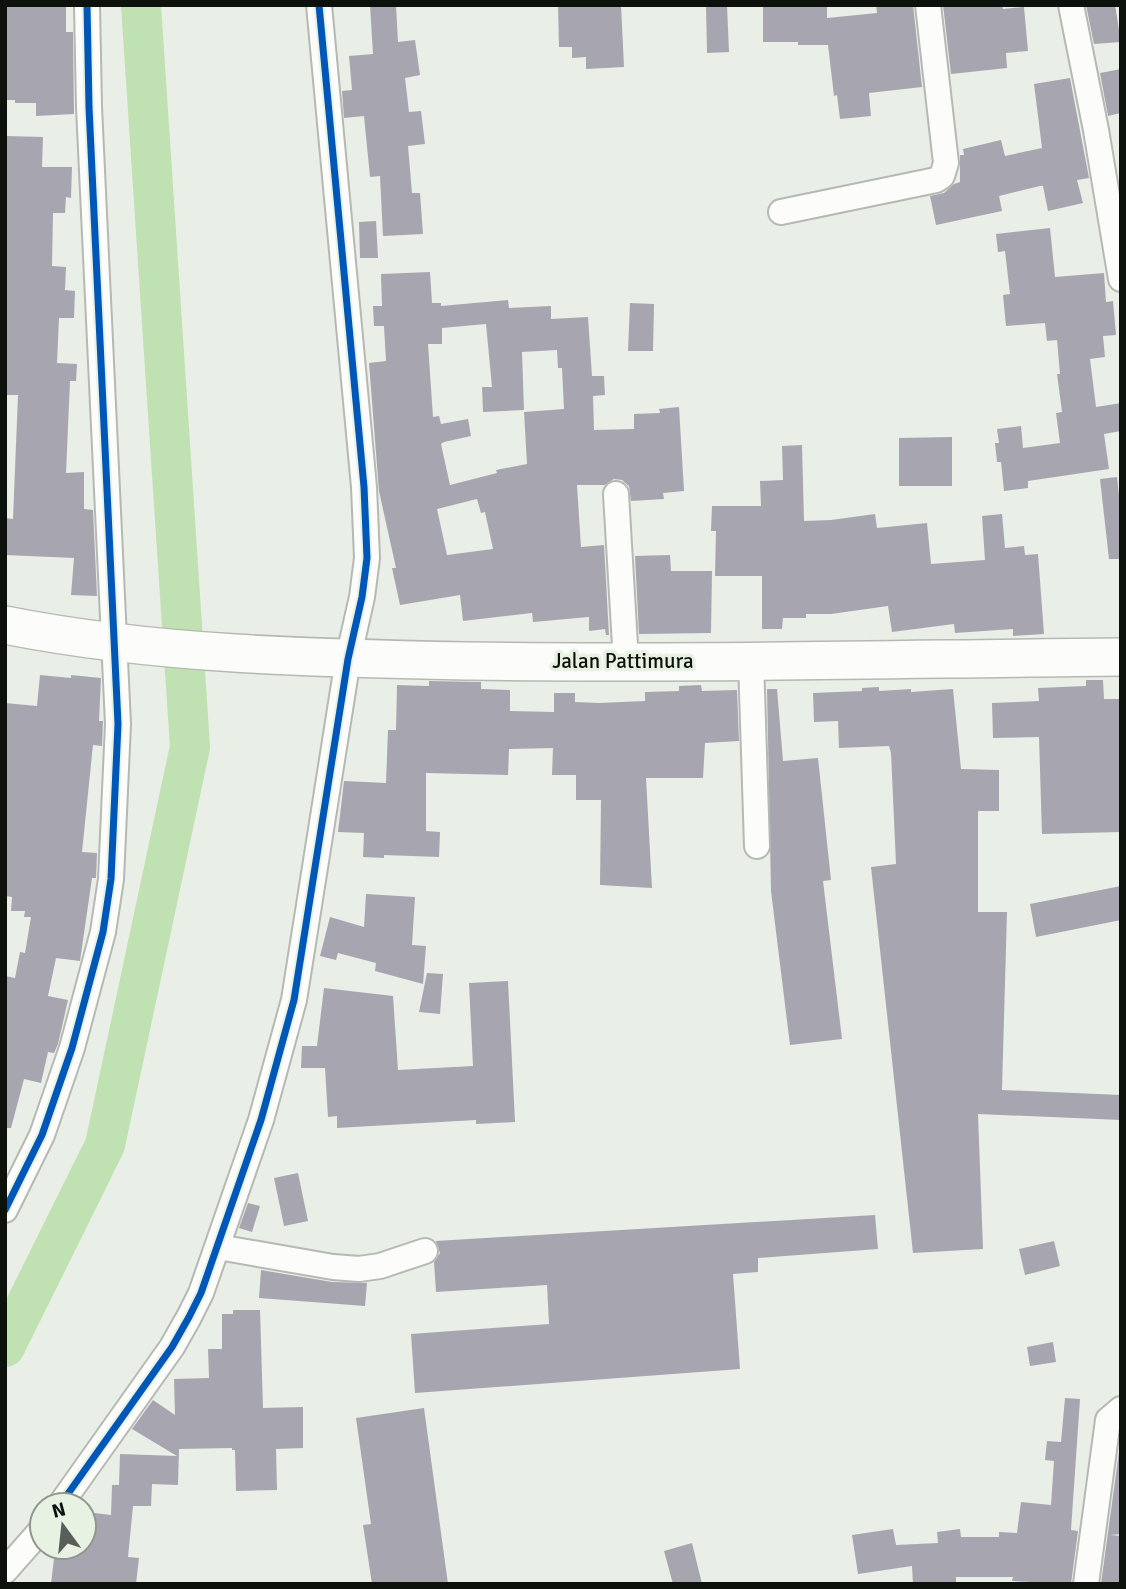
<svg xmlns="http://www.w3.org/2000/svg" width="1126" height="1589" viewBox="0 0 1126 1589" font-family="Signika,sans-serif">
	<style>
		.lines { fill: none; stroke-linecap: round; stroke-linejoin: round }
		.river { stroke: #c0e1b1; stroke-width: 40 }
		.building { fill: #a7a6b0; fill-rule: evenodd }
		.minor-casing { stroke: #b5b9b3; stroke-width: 28 }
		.highway-casing { stroke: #b5b9b3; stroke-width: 40 }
		.minor { stroke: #fcfcfb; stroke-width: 24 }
		.highway { stroke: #fcfcfb; stroke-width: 37 }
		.cycleway-casing { stroke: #e8f2e3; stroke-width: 11 }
		.cycleway { stroke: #0057b8; stroke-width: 7 }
		.labels { text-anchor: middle; stroke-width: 7; stroke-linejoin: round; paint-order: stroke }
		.street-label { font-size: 21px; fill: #0d110c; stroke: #e8f2e3 }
	</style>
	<rect width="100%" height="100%" fill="#e9eee6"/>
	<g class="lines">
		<polyline class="river" points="5,1347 105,1145 190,747 141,5"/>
	</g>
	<g class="building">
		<polygon points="66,5 66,32 73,32 74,114 36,116 36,103 15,103 15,100 5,100 5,6"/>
		<polygon points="370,5 396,5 398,42 415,40 420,75 405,78 409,112 421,111 425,144 408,146 412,193 420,193 423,234 383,236 380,176 370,177 364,116 344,118 342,91 352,90 349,56 373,54"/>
		<polygon points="558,5 621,5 624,67 586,69 586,57 572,58 572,47 559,47"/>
		<polygon points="706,5 727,5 729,52 707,53"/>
		<polygon points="763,5 827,5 827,18 877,13 876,5 913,5 922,87 869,93 871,116 840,119 837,95 834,96 828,45 798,45 798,42 763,42"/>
		<polygon points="943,5 1002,5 1003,9 1024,7 1028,51 1006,53 1007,68 951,74"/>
		<polygon points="1086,5 1115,5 1121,42 1094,44"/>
		<polygon points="1121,69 1121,113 1108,116 1100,73"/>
		<polygon points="1070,78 1089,178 1077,180 1083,203 1048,211 1043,186 1040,186 999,196 1002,211 936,225 930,196 944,193 954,184 960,182 960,155 964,155 963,149 1001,140 1005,156 1042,148 1034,84"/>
		<polygon points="5,136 43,137 42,167 72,167 71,198 66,197 65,213 53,213 52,266 66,267 65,290 75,291 74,318 59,318 57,363 77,364 76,381 70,381 66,473 84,472 84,509 93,510 97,596 71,595 74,558 5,555 5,518 13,519 18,395 5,395"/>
		<polygon points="376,221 378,258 360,258 359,222"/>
		<polygon points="1050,228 1055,277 1104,273 1106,302 1113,301 1116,335 1103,336 1105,357 1090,359 1096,407 1121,403 1121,431 1104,434 1109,469 1028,481 1028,488 1004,491 1001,462 997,462 995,443 999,443 997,429 1021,426 1023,448 1060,443 1056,413 1062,412 1057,374 1060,374 1057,340 1047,341 1045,323 1006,326 1003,295 1010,294 1005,251 998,252 996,234"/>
		<path d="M 430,272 L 432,303 L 441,303 L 441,306 L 508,300 L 509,308 L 551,306 L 551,319 L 588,317 L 592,376 L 604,376 L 605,395 L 593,396 L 594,430 L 634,429 L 634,414 L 660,413 L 659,409 L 679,407 L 684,491 L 663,493 L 664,499 L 631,501 L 629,486 L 622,480 L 614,479 L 605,485 L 577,485 L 581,547 L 604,545 L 609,635 L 606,635 L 605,629 L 589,631 L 589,617 L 533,622 L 532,613 L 463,621 L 460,595 L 400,605 L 392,568 L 396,568 L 379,491 L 369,363 L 386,361 L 384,326 L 374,326 L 373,306 L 382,306 L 381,274 ZM 486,324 L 492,387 L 482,387 L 483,412 L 524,410 L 522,352 L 557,350 L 558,368 L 562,368 L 564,409 L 524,412 L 527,464 L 496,470 L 497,473 L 450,485 L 441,444 L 444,442 L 471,436 L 468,419 L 441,424 L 439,416 L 433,417 L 428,344 L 442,344 L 442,328 ZM 477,499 L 481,513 L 485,512 L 493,549 L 447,555 L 437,509 Z"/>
		<polygon points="630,303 654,304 653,351 628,351"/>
		<polygon points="952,437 952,486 899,486 899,438"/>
		<polygon points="802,445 804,521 831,520 875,514 877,528 927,523 931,564 985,560 982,516 1002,514 1005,548 1024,546 1025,555 1038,554 1044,634 1013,636 1013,629 955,633 954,624 892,632 888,606 831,614 806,614 806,618 783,618 782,629 762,629 762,576 715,576 716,531 711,531 712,506 761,506 760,481 783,480 782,446"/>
		<polygon points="1117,477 1121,513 1121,559 1109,559 1100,479"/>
		<polygon points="670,555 671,571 712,571 711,633 639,634 635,556"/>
		<polygon points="40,675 71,678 71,675 101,678 99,721 103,721 102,746 93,745 82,852 97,853 96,878 92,878 80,961 56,958 48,996 68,1000 58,1044 54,1053 48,1052 41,1083 24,1079 11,1128 5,1128 5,976 15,978 20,952 25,953 31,917 24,917 25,911 11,911 12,897 5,896 5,703 37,706"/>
		<polygon points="1086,680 1103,680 1104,699 1121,699 1121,832 1042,834 1039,737 993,738 992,703 1039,701 1038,688 1086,686"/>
		<polygon points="429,681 481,682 481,689 510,690 510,711 554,712 554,693 575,693 575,702 599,703 645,701 645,692 679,691 679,686 701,685 702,691 737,690 739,741 705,743 703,778 646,778 652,888 600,885 601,800 576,800 576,775 552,775 553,748 509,749 508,775 426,773 426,831 440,832 439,857 384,855 384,858 363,857 364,833 338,832 344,781 386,783 388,730 396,730 397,685 429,686"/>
		<polygon points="879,687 879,691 911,689 911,692 953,689 961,769 999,770 999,811 978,811 978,912 1007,912 1002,1090 1121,1095 1121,1120 978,1114 983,1249 913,1253 871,867 896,864 891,753 889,746 839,748 838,721 814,722 813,693 862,691 862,688"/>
		<polygon points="767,689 777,689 783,761 818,758 831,880 823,881 842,1039 790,1045 771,891"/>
		<polygon points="1121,886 1121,920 1036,937 1030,904"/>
		<polygon points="366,894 415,897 412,945 426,946 423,984 375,971 376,963 338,953 336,960 320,956 330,917 364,927"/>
		<polygon points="427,973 443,974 440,1014 419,1012"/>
		<polygon points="508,981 515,1122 476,1124 476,1120 337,1128 337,1116 328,1117 325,1068 301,1068 302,1046 317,1046 324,988 393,996 398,1070 473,1066 469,983"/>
		<polygon points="298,1173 308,1221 284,1226 274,1178"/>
		<polygon points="248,1203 260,1206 252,1232 239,1228"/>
		<polygon points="875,1215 878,1249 758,1258 758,1272 733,1274 740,1369 415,1393 411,1334 549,1324 547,1285 436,1292 434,1262 440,1253 436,1241"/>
		<polygon points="1054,1241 1060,1266 1025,1275 1019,1249"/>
		<polygon points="261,1270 332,1282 367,1283 365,1306 259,1298"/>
		<polygon points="233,1310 260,1310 263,1408 303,1407 303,1448 276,1449 277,1490 236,1491 235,1450 232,1450 232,1448 179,1449 178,1485 152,1484 151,1506 133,1506 128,1557 139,1558 136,1584 51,1584 55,1550 82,1553 86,1512 111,1515 112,1485 119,1485 120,1454 177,1456 132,1429 153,1400 175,1415 174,1379 209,1378 208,1349 222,1349 222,1314 233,1314"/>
		<polygon points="1053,1342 1056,1362 1030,1366 1027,1347"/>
		<polygon points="1065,1398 1080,1399 1071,1530 1078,1531 1071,1584 1012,1581 1013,1577 956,1577 956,1584 913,1584 912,1566 858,1574 852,1535 893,1529 896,1545 938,1543 937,1532 960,1529 961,1537 999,1537 999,1532 1017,1533 1021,1502 1051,1505 1054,1461 1045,1460 1047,1441 1061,1442"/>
		<polygon points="424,1408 448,1584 372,1584 363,1525 371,1524 356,1418"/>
		<polygon points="1121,1437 1121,1534 1111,1535 1121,1536 1121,1584 1101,1584"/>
		<polygon points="692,1543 702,1584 673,1584 664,1551"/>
	</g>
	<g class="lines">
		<g class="minor-casing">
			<g id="minor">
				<polyline points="1071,5 1096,130 1121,279"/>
				<polyline points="781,212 936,180 942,176 946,163 928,5"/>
				<polyline points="616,494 626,662"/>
				<polyline points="751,661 757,846"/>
				<polyline points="5,1210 42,1135 72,1048 103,932 111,879 118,724 89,107 87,5"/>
				<polyline points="218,1247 333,1267 359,1269 380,1266 425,1251"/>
				<polyline points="60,1505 172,1347 189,1317 201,1293 261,1120 294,1000 348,659 362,597 367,558 364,487 319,5"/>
				<polyline points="5,1571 42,1529"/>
				<polyline points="1086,1584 1108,1420 1121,1409"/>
			</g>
		</g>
		<g class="highway-casing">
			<path id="highway" d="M 5,625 C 156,655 316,658 469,661 C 686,664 904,659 1121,657"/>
		</g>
		<use href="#minor" class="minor"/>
		<use href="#highway" class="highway"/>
		<g class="cycleway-casing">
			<g id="cycleway">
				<polyline points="5,1210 42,1135 72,1048 103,932 111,879 118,724 89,107 87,5"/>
				<polyline points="60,1505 172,1347 189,1317 201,1293 261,1120 294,1000 348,659 362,597 367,558 364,487 319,5"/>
			</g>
		</g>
		<use href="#cycleway" class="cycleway"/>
	</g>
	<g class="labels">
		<g class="street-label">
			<text x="623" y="668">Jalan Pattimura</text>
		</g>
	</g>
	<rect width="1126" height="1589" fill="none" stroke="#0d110c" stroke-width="14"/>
	<g transform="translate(63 1526) rotate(345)"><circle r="33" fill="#e8f2e3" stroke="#90988d" stroke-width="2"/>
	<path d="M0-5L12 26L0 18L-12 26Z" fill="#5a5e58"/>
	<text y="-10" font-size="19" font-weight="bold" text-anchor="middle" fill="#0d110c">N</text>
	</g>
</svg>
